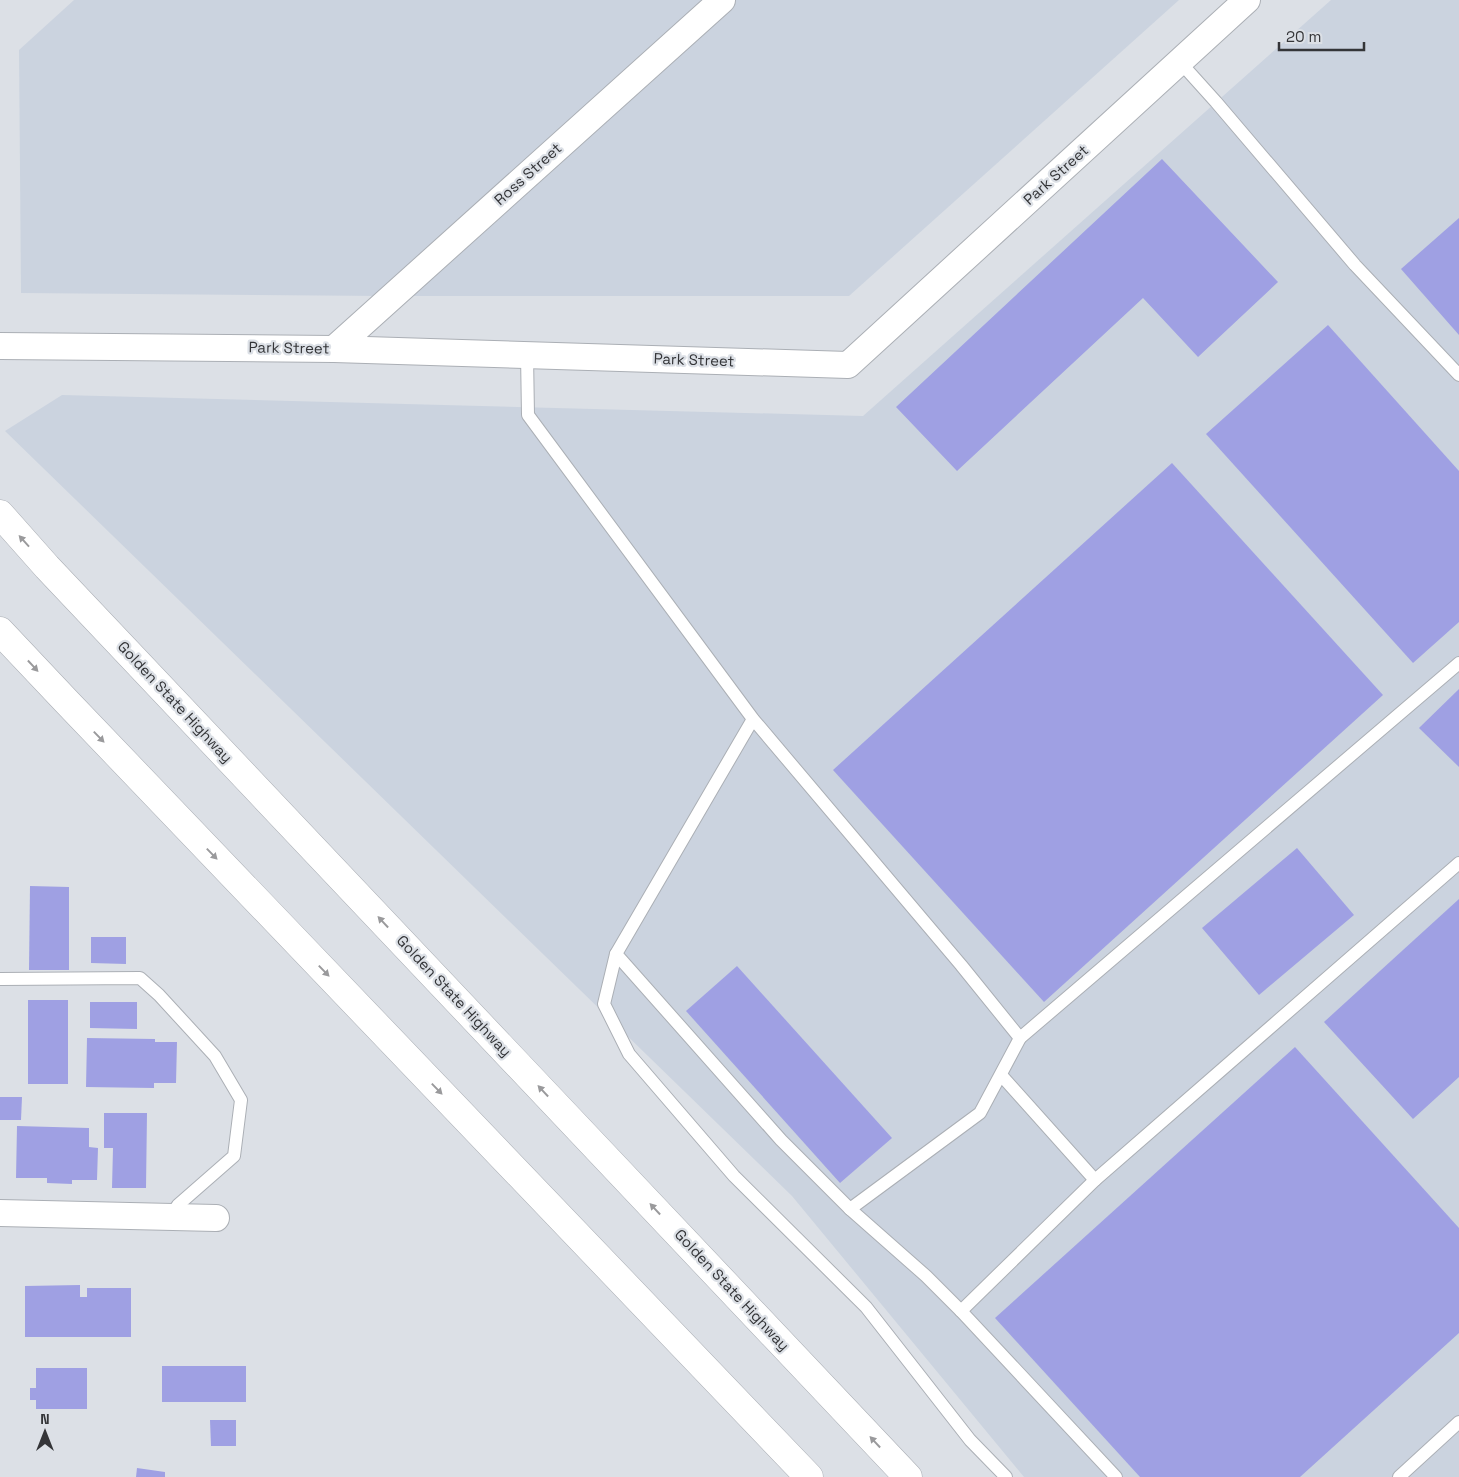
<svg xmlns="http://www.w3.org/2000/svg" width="1459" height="1477" viewBox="0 0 1459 1477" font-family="'Space Grotesk',sans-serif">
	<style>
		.built { fill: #cbd3df }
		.building { fill: #9fa0e3 }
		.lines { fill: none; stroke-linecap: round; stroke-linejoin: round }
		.lane-casing { stroke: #abafb5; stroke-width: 14 }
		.street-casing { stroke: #abafb5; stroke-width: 28 }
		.highway-casing { stroke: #abafb5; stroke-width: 29 }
		.lane { stroke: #fff; stroke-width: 12 }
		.street { stroke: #fff; stroke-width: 26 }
		.highway { stroke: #fff; stroke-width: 28 }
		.oneway { fill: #9a9a9c }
		.labels { text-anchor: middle; stroke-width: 4.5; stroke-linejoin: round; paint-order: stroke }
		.street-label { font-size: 15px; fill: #343538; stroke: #dce0e6 }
	</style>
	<rect width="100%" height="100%" fill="#dce0e6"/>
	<g class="built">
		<polygon points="74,0 1179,0 849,296 384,296 21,293 19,50"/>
		<polygon points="1331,0 1459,0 1459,1477 1024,1477 792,1196 5,431 62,395 863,416"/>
	</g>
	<g class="building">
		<polygon points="1162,159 1278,282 1198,357 1143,298 957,471 896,407"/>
		<polygon points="1459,218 1459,335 1401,269"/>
		<polygon points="1328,325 1459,471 1459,622 1413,663 1206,434"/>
		<polygon points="1172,463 1383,695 1044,1002 833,770"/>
		<polygon points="1459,689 1459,767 1419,728"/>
		<polygon points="1297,848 1354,915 1259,995 1202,928"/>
		<polygon points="30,886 69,887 69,970 29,970"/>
		<polygon points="1459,899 1459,1077 1413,1119 1324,1022"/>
		<polygon points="91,937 126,937 126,964 91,963"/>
		<polygon points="737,966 892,1138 840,1183 686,1011"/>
		<rect x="28" y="1000" width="40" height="84"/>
		<polygon points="90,1002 137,1002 137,1029 90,1028"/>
		<polygon points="87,1038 155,1039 155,1042 177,1042 176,1083 154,1083 154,1088 86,1087"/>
		<polygon points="1295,1047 1459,1228 1459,1333 1300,1477 1140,1477 995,1318"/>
		<polygon points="0,1097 22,1097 21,1120 0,1120"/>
		<polygon points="104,1113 147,1113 146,1188 112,1188 113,1148 104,1148"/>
		<polygon points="17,1126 89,1128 89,1147 98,1148 97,1180 72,1180 72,1184 47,1183 47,1178 16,1178"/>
		<polygon points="80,1285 80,1297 87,1297 87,1288 131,1288 131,1337 25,1337 25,1286"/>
		<rect x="162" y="1366" width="84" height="36"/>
		<polygon points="36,1368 87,1368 87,1409 36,1409 36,1400 30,1400 30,1388 36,1388"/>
		<polygon points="210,1420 236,1420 236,1446 211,1446"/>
		<polygon points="137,1468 165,1472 165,1477 136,1477"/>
	</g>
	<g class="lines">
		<g class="lane-casing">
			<g id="lane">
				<polyline points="1180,62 1216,102 1355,265 1459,375"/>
				<polyline points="527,355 528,415 753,719 961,965 1020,1038 980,1113 850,1209 781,1140 616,954 753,719"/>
				<polyline points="616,954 604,1004 629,1054 734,1176 866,1307 970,1440 1006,1477"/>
				<polyline points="0,979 140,978 159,995 215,1056 241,1100 234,1156 178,1205 170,1217"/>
				<polyline points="1020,1038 1459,663"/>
				<polyline points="1001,1075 1095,1180 1459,863"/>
				<polyline points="850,1209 926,1276 961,1311 1116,1477"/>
				<polyline points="961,1311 1095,1180"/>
				<polyline points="1399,1477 1459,1422"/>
			</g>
		</g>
		<g class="street-casing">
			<g id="street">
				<polyline points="0,346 334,349 848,365 1247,0"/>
				<polyline points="334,349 722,0"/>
				<polyline points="0,1213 216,1218"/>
			</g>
		</g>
		<g class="highway-casing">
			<g id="highway">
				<polyline points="0,514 47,567 908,1477"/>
				<polyline points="0,631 66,701 809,1477"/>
			</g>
		</g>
		<use href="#lane" class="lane"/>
		<use href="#street" class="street"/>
		<use href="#highway" class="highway"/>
	</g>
	<defs><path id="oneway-solid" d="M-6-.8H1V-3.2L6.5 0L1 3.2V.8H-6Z" transform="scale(1.25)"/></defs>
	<g class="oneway">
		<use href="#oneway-solid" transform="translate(24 541) rotate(-132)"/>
		<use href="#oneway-solid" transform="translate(33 666) rotate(47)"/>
		<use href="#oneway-solid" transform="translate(99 737) rotate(46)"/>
		<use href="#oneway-solid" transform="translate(212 854) rotate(46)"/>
		<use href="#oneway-solid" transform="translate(383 922) rotate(-133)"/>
		<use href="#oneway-solid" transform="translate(324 971) rotate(46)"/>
		<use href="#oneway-solid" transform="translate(437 1089) rotate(46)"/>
		<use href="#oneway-solid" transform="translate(543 1091) rotate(-133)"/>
		<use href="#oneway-solid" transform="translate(655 1209) rotate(-133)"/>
		<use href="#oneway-solid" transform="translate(875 1442) rotate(-133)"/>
	</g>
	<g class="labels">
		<g class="street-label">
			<text transform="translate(528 174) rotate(-42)" y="5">Ross Street</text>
			<text transform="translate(1056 175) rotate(-42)" y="5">Park Street</text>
			<text transform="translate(289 348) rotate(1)" y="5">Park Street</text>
			<text transform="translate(694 360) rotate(2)" y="5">Park Street</text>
			<text transform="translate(175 702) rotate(47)" y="5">Golden State Highway</text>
			<text transform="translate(454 996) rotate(47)" y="5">Golden State Highway</text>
			<text transform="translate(732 1290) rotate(47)" y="5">Golden State Highway</text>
		</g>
	</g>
	<g transform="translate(45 1432)" stroke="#dce0e6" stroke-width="4" paint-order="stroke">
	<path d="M0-4L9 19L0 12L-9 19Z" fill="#343538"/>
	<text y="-8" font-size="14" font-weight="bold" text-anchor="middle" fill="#343538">N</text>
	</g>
	<path d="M1279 42v8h85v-8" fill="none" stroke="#343538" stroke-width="2.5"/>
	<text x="1286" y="42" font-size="15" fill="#343538" stroke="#dce0e6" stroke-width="4" paint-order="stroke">20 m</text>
</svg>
